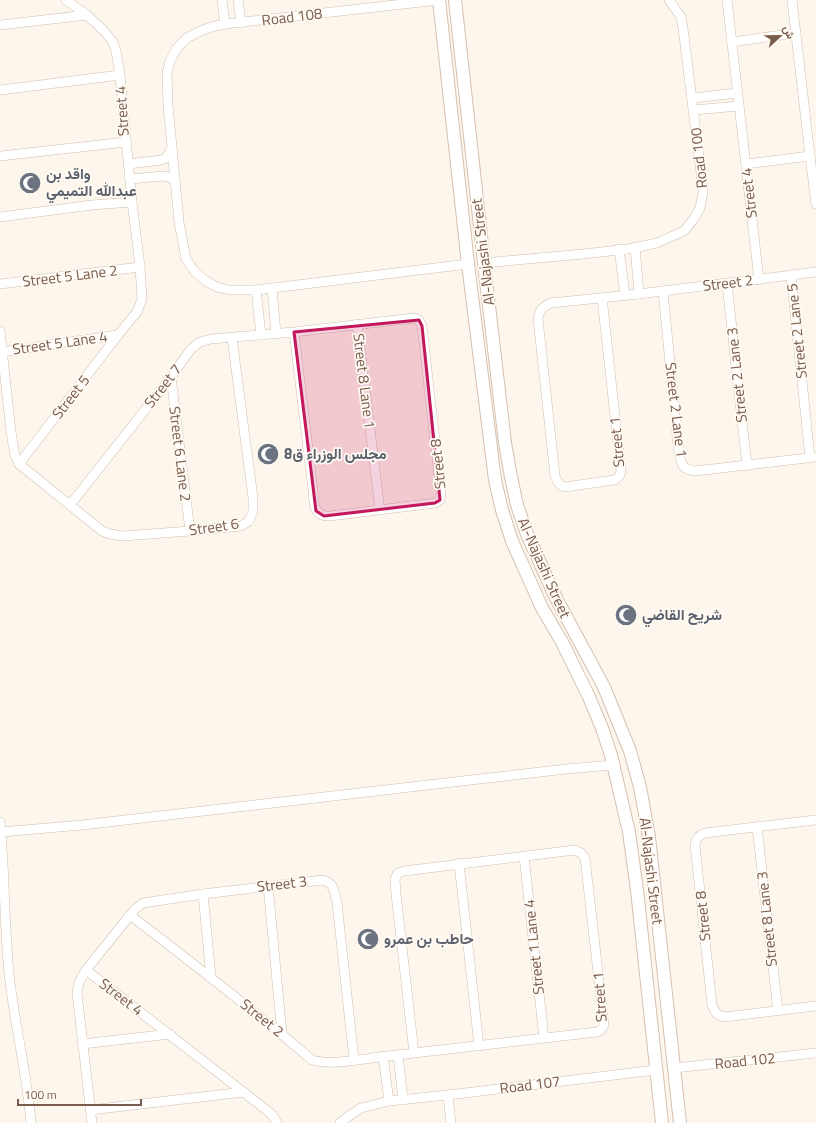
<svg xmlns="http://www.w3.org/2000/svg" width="816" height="1123" viewBox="0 0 816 1123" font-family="'Titillium Web',Vazirmatn,sans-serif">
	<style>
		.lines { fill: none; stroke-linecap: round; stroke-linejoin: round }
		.street-casing { stroke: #d1beb0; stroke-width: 10 }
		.secondary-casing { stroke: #d6c0b0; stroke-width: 14 }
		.street { stroke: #fff; stroke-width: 9 }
		.secondary { stroke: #fff; stroke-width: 12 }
		.marked { fill: #c2185b; fill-opacity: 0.2; stroke: #c2185b; stroke-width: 3; stroke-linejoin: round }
		.labels { text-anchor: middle; stroke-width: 3.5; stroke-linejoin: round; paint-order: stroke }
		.street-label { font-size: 15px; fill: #7a5c4d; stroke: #fffaf3 }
		.worship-label { font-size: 15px; font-weight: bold; fill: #5b616d; stroke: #fffaf3; text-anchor: start }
	</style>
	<rect width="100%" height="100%" fill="#fdf6ec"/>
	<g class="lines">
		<g class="street-casing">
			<g id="street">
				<polyline points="222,0 225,24"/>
				<polyline points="238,0 241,23"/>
				<polyline points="439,0 225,24 211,27 198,32 187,38 177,48 170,61 167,73 168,105 179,222 186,259 195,272 206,281 217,287 229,290 256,290 468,264"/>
				<polyline points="727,0 759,280"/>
				<polyline points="792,0 810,156 816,204"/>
				<polyline points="0,25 87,15"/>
				<polyline points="732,42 796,33"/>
				<polyline points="0,90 120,75"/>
				<polyline points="693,98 737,93"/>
				<polyline points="694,110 739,106"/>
				<polyline points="0,156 126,142"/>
				<polyline points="128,164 161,160 166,158 172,148"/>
				<polyline points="746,164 810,156"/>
				<polyline points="130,179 163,176 169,177 175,181"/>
				<polyline points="0,217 92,205 132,202"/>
				<polyline points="635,247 639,294"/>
				<polyline points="619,249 625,295"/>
				<polyline points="484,263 583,254 628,249 657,243 684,231 693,220 700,208 703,192 701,173 683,28 681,17 669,0"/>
				<polyline points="791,275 810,458"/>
				<polyline points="0,284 140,267"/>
				<polyline points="727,284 747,466"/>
				<polyline points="272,288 276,334"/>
				<polyline points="256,290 261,335"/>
				<path d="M 663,291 L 678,446 C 681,460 679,469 695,471 L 816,457"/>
				<path d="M 602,298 L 621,471 C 620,476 619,478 614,480 L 565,487 C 559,486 557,481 555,476 L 538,319 C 540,309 541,308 551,303 L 639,294 L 816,272"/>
				<polyline points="357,324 380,510"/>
				<polyline points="0,331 11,432 15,456 19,464 102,531 110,534 123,536 190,531 241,526 249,521 253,511 253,498 232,338"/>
				<polyline points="2,352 118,335"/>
				<polyline points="171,377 190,531"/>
				<polyline points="19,464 118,335 137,312 142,299 140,267 132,202 120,75 116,51 113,42 104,31 87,15 66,0"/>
				<path d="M 70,505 L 171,377 L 191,349 L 200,342 L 211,339 L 294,332 L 414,318 L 419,320 L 422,326 L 441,494 L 440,500 L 435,503 L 330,516 C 313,517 314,503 313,490 L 294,332"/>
				<path d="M 816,820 L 705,833 C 699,835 696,838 695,845 L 712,1005 C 715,1012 717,1016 725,1017 L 816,1006"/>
				<path d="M 0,822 C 5,872 4,923 9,973 C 14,1023 27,1072 31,1123"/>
				<polyline points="757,827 778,1011"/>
				<polyline points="1,832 82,825 566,769 613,765"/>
				<polyline points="524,856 544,1038"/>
				<polyline points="459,863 479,1046"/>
				<polyline points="268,886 282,1034"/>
				<polyline points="203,894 211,977"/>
				<path d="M 130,915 C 192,963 254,1010 312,1060 C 332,1066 367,1058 388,1056 C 458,1048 527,1040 597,1032 L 601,1030 L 604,1025 L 585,858 L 581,853 L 575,850 L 404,871 L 398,873 L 395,879 L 396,894 L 414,1053"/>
				<polyline points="86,970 269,1112 273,1116 277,1123"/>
				<polyline points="82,1044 170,1034"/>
				<polyline points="398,1055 403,1100"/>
				<polyline points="383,1056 389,1101"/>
				<polyline points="674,1068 816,1053"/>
				<polyline points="448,1095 451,1123"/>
				<polyline points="90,1110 244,1092"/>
				<path d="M 92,1123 L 77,993 L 79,982 L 86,970 L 135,909 L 143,903 L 203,894 L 323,880 C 335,884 334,891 337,903 L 354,1060"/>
				<polyline points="340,1123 349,1116 361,1108 389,1101 448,1095 656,1070"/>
			</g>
		</g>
		<g class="secondary-casing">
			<g id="secondary">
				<polyline points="439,0 468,264 495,480 502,510 512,541 542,608 562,642 589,697 602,728 611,755 629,832 637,890 662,1123"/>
				<polyline points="455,0 484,263 505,443 511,477 517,505 527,534 556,598 604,687 630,751 640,787 649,837 680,1123"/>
			</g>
		</g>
		<use href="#street" class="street"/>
		<use href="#secondary" class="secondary"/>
	</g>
	<path class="marked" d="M 419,320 L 422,326 L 440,500 L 435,503 L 324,516 L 316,511 L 294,332 Z"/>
	<defs>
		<g id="mosque-disc" transform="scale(1.15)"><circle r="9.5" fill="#6b7280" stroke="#fffaf3"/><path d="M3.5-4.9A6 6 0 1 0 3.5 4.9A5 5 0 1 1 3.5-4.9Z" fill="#fff"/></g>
	</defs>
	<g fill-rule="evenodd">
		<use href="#mosque-disc" x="30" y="183"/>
		<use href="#mosque-disc" x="268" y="454"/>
		<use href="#mosque-disc" x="626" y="615"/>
		<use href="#mosque-disc" x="368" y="939"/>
	</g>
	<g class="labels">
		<g class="street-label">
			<text transform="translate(292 17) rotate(-7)" y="5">Road 108</text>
			<text transform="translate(122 111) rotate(-94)" y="5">Street 4</text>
			<text transform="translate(699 158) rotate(-96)" y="5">Road 100</text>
			<text transform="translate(749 193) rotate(-97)" y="5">Street 4</text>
			<text transform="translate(483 252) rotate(-97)" y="5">Al-Najashi Street</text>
			<text transform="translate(70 276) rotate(-7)" y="5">Street 5 Lane 2</text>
			<text transform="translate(728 283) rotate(-7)" y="5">Street 2</text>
			<text transform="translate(797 331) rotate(-96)" y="5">Street 2 Lane 5</text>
			<text transform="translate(60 343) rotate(-8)" y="5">Street 5 Lane 4</text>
			<text transform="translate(737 375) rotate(-96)" y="5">Street 2 Lane 3</text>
			<text transform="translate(364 381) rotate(83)" y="5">Street 8 Lane 1</text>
			<text transform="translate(163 386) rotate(-52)" y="5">Street 7</text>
			<text transform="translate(71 397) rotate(-52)" y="5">Street 5</text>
			<text transform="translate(676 410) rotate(83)" y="5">Street 2 Lane 1</text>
			<text transform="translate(617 442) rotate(-95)" y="5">Street 1</text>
			<text transform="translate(180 454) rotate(83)" y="5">Street 6 Lane 2</text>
			<text transform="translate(438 464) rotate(-96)" y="5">Street 8</text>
			<text transform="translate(214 527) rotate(-8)" y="5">Street 6</text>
			<text transform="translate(544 568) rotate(66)" y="5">Al-Najashi Street</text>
			<text transform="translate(651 871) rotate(83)" y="5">Al-Najashi Street</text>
			<text transform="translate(282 884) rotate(-7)" y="5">Street 3</text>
			<text transform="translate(703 916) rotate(-96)" y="5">Street 8</text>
			<text transform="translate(767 919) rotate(-96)" y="5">Street 8 Lane 3</text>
			<text transform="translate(534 947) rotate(-96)" y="5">Street 1 Lane 4</text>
			<text transform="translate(121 997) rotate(37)" y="5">Street 4</text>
			<text transform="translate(600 997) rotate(-94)" y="5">Street 1</text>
			<text transform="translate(262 1018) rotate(39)" y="5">Street 2</text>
			<text transform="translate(745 1061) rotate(-6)" y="5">Road 102</text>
			<text transform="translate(530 1085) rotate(-7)" y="5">Road 107</text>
		</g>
		<g class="worship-label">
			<text x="46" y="179">واقد بن<tspan x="46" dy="17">عبدالله التميمي</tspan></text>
			<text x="284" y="459">مجلس الوزراء ق8</text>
			<text x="642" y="620">شريح القاضي</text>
			<text x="384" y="944">حاطب بن عمرو</text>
		</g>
	</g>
	<g transform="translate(780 36) rotate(68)" stroke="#fffaf3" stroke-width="3" paint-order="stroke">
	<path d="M0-3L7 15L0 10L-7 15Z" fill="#7a5c4d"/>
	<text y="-6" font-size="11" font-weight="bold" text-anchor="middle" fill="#7a5c4d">ش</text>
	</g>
	<path d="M18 1099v6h123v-6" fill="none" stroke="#7a5c4d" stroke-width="2"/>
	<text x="24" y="1099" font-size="12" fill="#7a5c4d" stroke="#fffaf3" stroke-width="3" paint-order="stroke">100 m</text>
</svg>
